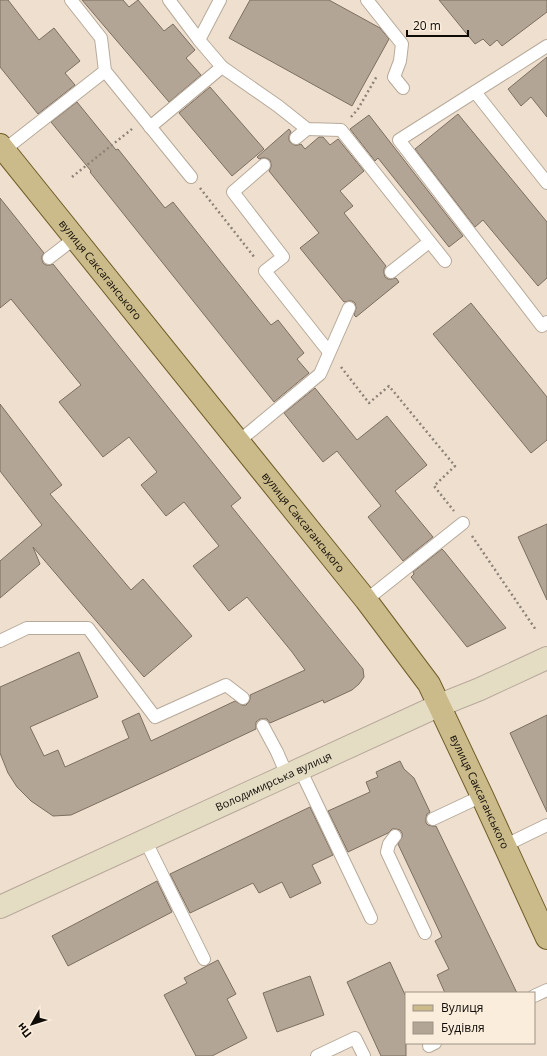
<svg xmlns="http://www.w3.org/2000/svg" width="547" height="1056" viewBox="0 0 547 1056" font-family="'Open Sans',sans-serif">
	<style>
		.building { fill: #b3a595; stroke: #7c6f60 }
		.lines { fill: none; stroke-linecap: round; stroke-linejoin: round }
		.lane-casing { stroke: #b8aa9a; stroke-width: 14 }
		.secondary-casing { stroke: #b8aa9a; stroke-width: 24 }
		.primary-casing { stroke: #725f29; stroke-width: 24 }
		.path { stroke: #8e8378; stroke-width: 2.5; stroke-dasharray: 2 3; stroke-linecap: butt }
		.lane { stroke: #fff; stroke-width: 12 }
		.secondary { stroke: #e5dcc4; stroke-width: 22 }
		.primary { stroke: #cbba8a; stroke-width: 22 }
		.labels { text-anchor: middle; stroke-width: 3.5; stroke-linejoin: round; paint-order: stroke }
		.street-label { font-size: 11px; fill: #0f0b06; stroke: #fbeddc }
	</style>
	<rect width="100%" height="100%" fill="#eedfcf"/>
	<g class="building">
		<polygon points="0,0 8,0 39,40 54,28 80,61 65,73 75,85 38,114 0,67"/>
		<polygon points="82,0 123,0 129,7 138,0 164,31 173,24 195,50 186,58 201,75 169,102"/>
		<polygon points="250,0 329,0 380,28 389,39 352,106 229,38"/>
		<polygon points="439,0 547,0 547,12 502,46 497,40 490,46 483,39 475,44"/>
		<polygon points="547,57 547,117 531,97 521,106 508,89"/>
		<polygon points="210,87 264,149 232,176 179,113"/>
		<polygon points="77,102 116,150 118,149 165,208 173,202 271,325 278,320 304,353 297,359 309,373 274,402 90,172 91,171 51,122"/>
		<polygon points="458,114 547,222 547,278 538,286 483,220 475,227 415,149"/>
		<polygon points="369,115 463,236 449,247 378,158 375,161 350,129"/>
		<polygon points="289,129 291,132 289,136 289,140 290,142 294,145 298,145 301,144 305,149 319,137 323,137 330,145 338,139 364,171 340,191 353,206 344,213 386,266 384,269 384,273 385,277 388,279 392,279 396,278 399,282 356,317 354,315 356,308 355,303 352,301 349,301 344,302 300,248 319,233 269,171 271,167 271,164 270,160 266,158 262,158 259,159 257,157"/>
		<polygon points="0,198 44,253 42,256 42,259 43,263 46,265 50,265 53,264 241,498 231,506 363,669 364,677 359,684 352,690 324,703 323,700 270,723 267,719 260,719 256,722 256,729 165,772 71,815 53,816 31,801 17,787 8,773 0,753 0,687 79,652 98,697 30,727 44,756 58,750 65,767 129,738 122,721 139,713 151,741 235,701 242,705 246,705 249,702 250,699 250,695 305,670 292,652 247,597 229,611 193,566 219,546 184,502 166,516 141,485 157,472 129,437 103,457 59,402 81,385 11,299 0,308"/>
		<polygon points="471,303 547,397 547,440 531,453 433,334"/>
		<polygon points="315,388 357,440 387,416 427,465 395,491 433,537 403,561 368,517 381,506 337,451 323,462 284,413"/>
		<polygon points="0,404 62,485 50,494 131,590 143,579 192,636 144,677 33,547 40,564 0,598 0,561 42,525 0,471"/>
		<polygon points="547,524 547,600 518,537"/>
		<polygon points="442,549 444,551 506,628 467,647 411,577 414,574 413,572"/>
		<polygon points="547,715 547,812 510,733"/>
		<polygon points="400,761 404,769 414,778 430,812 427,814 426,818 426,823 428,825 432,826 436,826 517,993 445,993 437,975 449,969 435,941 442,937 398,844 402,837 402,833 400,830 396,829 392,829 388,833 348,852 328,811 370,792 366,782 378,777 376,772"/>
		<polygon points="310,807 333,855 312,865 321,883 290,898 282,882 259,893 253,883 190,913 170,874"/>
		<polygon points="157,881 172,912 68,966 52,936"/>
		<polygon points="218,960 236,994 227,999 247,1038 212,1056 196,1056 164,995 187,983 184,978"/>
		<polygon points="390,962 406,997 406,1056 381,1056 347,982"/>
		<polygon points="310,976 324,1015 277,1032 263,993"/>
	</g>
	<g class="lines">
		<g class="lane-casing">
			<g id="lane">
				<polyline points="71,0 101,38 105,71 191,177"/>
				<polyline points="169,0 199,40 222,67 278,106 307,129 341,130 445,261"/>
				<polyline points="367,0 402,44 400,61 394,77 403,88"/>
				<polyline points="199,40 220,0"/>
				<polyline points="547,46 399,140 542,326 547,322"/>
				<polyline points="475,92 547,183"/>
				<polyline points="150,127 222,67"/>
				<polyline points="296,138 307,129"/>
				<polyline points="4,150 105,71"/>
				<polyline points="264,165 233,192 283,257 265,271 329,352"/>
				<polyline points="49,258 75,238"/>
				<polyline points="391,272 429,242"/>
				<polyline points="239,441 320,374 349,308"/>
				<polyline points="366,600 463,523"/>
				<polyline points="0,641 27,628 88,628 155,717 226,685 243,698"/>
				<polyline points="263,726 277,752 287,775"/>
				<polyline points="300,769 371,918"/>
				<polyline points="433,819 482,796"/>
				<polyline points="395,836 389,844 387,852 425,933"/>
				<polyline points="145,840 204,959"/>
				<polyline points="504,846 547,825"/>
				<polyline points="534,996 547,990"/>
				<polyline points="429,1046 435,1043"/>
				<polyline points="317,1056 355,1038 364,1056"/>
			</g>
		</g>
		<g class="secondary-casing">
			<g id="secondary">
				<path id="s1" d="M 0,907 L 440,705 L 480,689 L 547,658"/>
			</g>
		</g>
		<g class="primary-casing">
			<g id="primary">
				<path id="s2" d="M 0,145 L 366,600 L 429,684 L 482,796 L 547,938"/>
			</g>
		</g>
		<g class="path">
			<polyline points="351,117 358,109 377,76"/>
			<polyline points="72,177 132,129"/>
			<polyline points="200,188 255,258"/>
			<polyline points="341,367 369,403 389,386 455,466 434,486 454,511"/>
			<polyline points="472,536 536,630"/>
		</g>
		<use href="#lane" class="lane"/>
		<use href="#secondary" class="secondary"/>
		<use href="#primary" class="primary"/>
	</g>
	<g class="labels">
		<g class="street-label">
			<text dy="4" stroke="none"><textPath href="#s2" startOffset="160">вулиця Саксаганського</textPath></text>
			<text dy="4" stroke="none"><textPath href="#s2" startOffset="484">вулиця Саксаганського</textPath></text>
			<text dy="4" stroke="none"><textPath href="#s1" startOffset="301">Володимирська вулиця</textPath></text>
			<text dy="4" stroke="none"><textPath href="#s2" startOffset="808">вулиця Саксаганського</textPath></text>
		</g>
	</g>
	<rect x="405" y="992" width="130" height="52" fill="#fbeddc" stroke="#9d9386"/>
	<rect x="413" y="1005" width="20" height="6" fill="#cbba8a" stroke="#9d9386"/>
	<text x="441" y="1012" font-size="12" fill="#0f0b06">Вулиця</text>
	<rect x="413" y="1022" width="20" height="12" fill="#b3a595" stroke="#9d9386"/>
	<text x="441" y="1032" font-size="12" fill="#0f0b06">Будівля</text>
	<g transform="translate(32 1024) rotate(231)" stroke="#fbeddc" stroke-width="3" paint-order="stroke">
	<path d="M0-3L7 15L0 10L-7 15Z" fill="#0f0b06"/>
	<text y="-6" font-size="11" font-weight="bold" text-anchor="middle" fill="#0f0b06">Пн</text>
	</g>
	<path d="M407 30v6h61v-6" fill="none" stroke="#0f0b06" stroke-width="2"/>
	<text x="413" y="30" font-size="12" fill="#0f0b06" stroke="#fbeddc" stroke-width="3" paint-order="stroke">20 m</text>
</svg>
